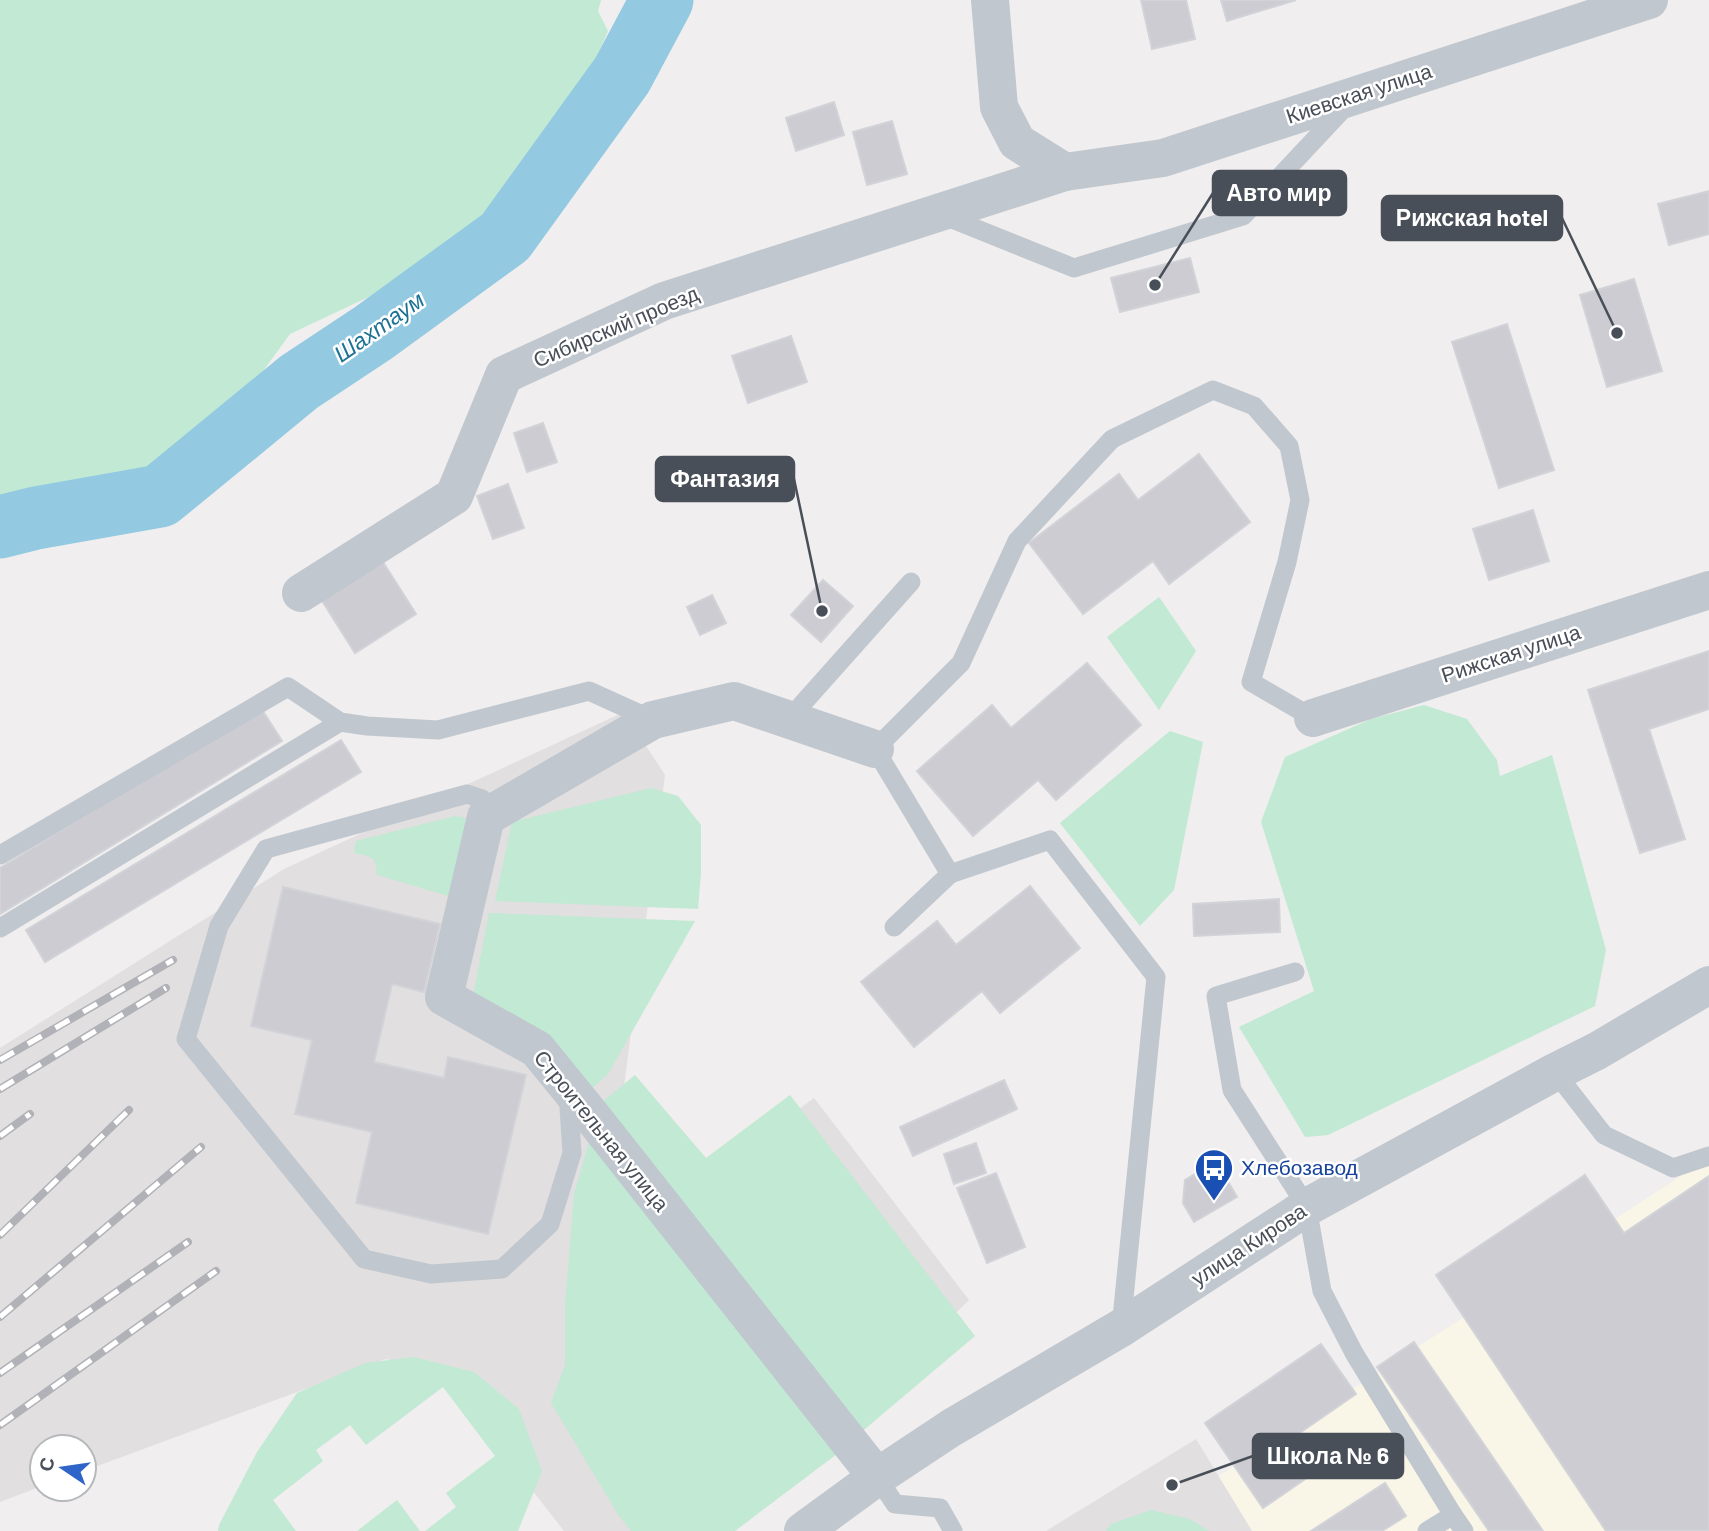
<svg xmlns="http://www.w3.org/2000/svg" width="1709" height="1531" viewBox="0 0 1709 1531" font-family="Barlow,sans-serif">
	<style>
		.commercial { fill: #f9f6e8 }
		.education { fill: #e1dfdf }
		.green { fill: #c1e9d4 }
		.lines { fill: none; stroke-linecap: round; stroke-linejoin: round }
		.river { stroke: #93c9e1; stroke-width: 63 }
		.building { fill: #ccccd2; stroke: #d2d3d8; stroke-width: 2 }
		.service { stroke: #c0c7ce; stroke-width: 19 }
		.minor { stroke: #c0c7ce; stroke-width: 38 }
		.tertiary { stroke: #c0c7ce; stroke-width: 38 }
		.rail-casing { stroke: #b0b2b7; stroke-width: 8 }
		.rail { stroke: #fff; stroke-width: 5; stroke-dasharray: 16; stroke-linecap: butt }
		.labels { text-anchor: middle; stroke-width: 5; stroke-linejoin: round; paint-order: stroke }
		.street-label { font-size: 21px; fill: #484f58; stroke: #fff }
		.transit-label { font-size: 21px; fill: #164399; stroke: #fff; text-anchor: start }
		.water-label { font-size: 23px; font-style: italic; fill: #1d7296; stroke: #fff }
		.leader { fill: none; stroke: #484f58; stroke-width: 2.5 }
		.callout-dot { fill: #484f58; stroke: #fff; stroke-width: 2.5 }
		.callout { fill: #484f58; stroke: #484f58; stroke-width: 2.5 }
		.callout-label { font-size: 23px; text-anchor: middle; font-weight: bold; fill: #fff }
	</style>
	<rect width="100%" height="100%" fill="#f0eeee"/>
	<polygon class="commercial" points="1709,1158 1709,1531 1134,1531"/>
	<g class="education">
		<polygon points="624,712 665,775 624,1086 705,1178 814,1098 969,1300 854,1415 699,1531 564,1531 440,1372 386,1359 84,1471 84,1447 42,1447 42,1486 0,1502 0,1048 284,869"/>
		<polygon points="1196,1439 1252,1531 1046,1531"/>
	</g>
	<g class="green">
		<polygon points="0,0 601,0 598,11 608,31 586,82 507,195 396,284 290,334 207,448 130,492 0,500"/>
		<polygon points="1159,597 1196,651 1159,710 1107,637"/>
		<polygon points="1424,705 1467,719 1497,760 1500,776 1552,755 1606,950 1595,1006 1328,1135 1305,1137 1239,1027 1314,991 1261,822 1285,757 1371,719"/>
		<polygon points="1170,731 1203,742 1174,890 1140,926 1060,823"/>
		<polygon points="651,788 678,796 701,825 701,873 698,909 495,901 512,822"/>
		<path d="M 455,816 L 463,817 L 474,823 L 462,900 L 377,875 C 376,855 372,857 354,853 L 356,841 Z"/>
		<polygon points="489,913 695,921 608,1074 589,1091 472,1002"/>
		<polygon points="635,1075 706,1158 790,1095 975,1336 859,1434 596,1107"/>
		<polygon points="590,1139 837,1454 735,1531 631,1531 619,1516 551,1403 565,1365 565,1305 574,1194"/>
		<polygon points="414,1357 474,1372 519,1409 542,1471 518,1531 425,1531 456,1507 446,1493 495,1456 443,1387 366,1445 350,1425 316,1450 323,1461 273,1500 296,1531 218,1531 219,1525 257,1452 297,1393 365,1363"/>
		<polygon points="397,1500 420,1531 357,1531"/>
		<polygon points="1151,1510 1190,1519 1209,1531 1106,1531 1111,1524"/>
	</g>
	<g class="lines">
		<polyline class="river" points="0,527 36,518 160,496 299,382 373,333 505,237 622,75 662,0"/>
	</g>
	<g class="building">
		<polygon points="1141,0 1186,0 1195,39 1152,49"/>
		<polygon points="1221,0 1296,0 1227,21"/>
		<polygon points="834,102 844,135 796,151 786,118"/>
		<polygon points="892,121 907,174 867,185 853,132"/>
		<polygon points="1709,191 1709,234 1669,245 1658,204"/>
		<polygon points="1190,258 1199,292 1120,312 1111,278"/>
		<polygon points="1634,279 1662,371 1607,387 1580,295"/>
		<polygon points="1507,324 1554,470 1499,488 1452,342"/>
		<polygon points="791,336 807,382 748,403 732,356"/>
		<polygon points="543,423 557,462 527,472 514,433"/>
		<polygon points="1199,454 1250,522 1169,584 1153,561 1083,614 1029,543 1119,474 1138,500"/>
		<polygon points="508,484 524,528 493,539 477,496"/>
		<polygon points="1533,510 1549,561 1489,580 1473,529"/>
		<polygon points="381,559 416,614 355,653 321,599"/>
		<polygon points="823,580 853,606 821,642 791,615"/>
		<polygon points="712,595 726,623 700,635 687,607"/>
		<polygon points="1709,651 1709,709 1649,729 1685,839 1640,853 1588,690"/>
		<polygon points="1087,663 1141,725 1056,800 1038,780 973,836 917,771 992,705 1011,728"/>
		<polygon points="261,708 282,741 0,914 0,868"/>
		<polygon points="341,740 361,772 45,962 26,930"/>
		<polygon points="1030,886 1080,948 1000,1013 982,991 914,1047 861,982 937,921 956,945"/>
		<polygon points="283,887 440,924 424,992 392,984 374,1062 444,1078 448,1057 526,1075 488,1234 356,1203 372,1132 295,1114 312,1040 251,1026"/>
		<polygon points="1279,899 1280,932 1194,936 1193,904"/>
		<polygon points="1004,1080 1017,1109 913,1156 900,1127"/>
		<polygon points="976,1143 986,1173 954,1184 944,1154"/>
		<polygon points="1216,1161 1237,1197 1194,1222 1183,1203 1185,1180"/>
		<polygon points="996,1173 1025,1247 987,1263 957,1188"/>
		<polygon points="1585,1175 1624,1233 1709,1176 1709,1531 1606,1531 1436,1275"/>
		<polygon points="1414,1342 1543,1531 1489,1531 1377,1367"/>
		<polygon points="1321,1344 1356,1394 1288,1441 1311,1475 1263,1508 1205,1423"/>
		<polygon points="1385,1483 1406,1516 1382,1531 1311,1531"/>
	</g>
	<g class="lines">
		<g class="service">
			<polyline points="942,215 1074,268 1243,216 1346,106"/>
			<polyline points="788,720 911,582"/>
			<polyline points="493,814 482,799 467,794 266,849 219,926 186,1039 364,1259 431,1274 502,1269 550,1224 572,1153 568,1093"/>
			<polyline points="0,855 288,687 340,722 367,726 438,730 589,691 653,720"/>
			<polyline points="894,927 950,874"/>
			<polyline points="0,928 340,722"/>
			<polyline points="1295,972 1216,996 1232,1090 1307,1207 1322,1291 1354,1353 1453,1515"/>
			<polyline points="1555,1072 1604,1135 1673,1168 1709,1156"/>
			<polyline points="1121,1328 1156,977 1050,840 950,874 875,749 961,663 1017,541 1112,439 1213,390 1254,406 1289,446 1300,500 1287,562 1251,682 1313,718"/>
			<polyline points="877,1477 895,1504 940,1508 953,1531"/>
			<polyline points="1427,1531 1453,1515 1464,1531"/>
		</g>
		<g class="minor">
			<polyline points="301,593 454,496 504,375 664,301 1065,172"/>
			<polyline points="1313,718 1709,590"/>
			<polyline points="875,749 734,701 653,720 486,817 444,997 537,1049 590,1114 877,1477"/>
		</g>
		<g class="tertiary">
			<polyline points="990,0 999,107 1017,142 1065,172 1163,158 1649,0"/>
			<polyline points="803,1531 877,1477 951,1428 1121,1328 1307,1207 1555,1072 1597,1051 1709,985"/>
		</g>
		<g class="rail-casing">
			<g id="rail">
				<polyline points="0,1060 173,960"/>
				<polyline points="0,1089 166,988"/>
				<polyline points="0,1136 30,1114"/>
				<polyline points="0,1235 129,1110"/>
				<polyline points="0,1317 201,1147"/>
				<polyline points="0,1373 188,1242"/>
				<polyline points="0,1425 216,1271"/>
			</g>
		</g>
		<use href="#rail" class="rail"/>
	</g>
	<defs>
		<g id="bus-pin" transform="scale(2.0125)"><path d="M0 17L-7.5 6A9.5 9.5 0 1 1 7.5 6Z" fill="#1a4fb4" stroke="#fff"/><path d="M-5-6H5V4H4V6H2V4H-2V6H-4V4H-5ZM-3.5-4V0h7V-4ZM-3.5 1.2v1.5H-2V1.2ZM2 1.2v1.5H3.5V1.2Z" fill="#fff"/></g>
	</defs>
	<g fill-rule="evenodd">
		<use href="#bus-pin" x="1214" y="1168"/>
	</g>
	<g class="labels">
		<g class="street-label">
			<text transform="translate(1359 94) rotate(-18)" y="7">Киевская улица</text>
			<text transform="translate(616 327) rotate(-23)" y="7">Сибирский проезд</text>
			<text transform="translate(1511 654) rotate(-18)" y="7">Рижская улица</text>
			<text transform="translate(601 1131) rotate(51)" y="7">Строительная улица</text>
			<text transform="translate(1249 1245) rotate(-33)" y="7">улица Кирова</text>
		</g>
		<g class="transit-label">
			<text x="1241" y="1175">Хлебозавод</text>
		</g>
		<g class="water-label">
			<text transform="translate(379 327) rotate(-35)" y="8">Шахтаум</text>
		</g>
	</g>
	<path class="leader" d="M1155 285L1213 193M1617 333L1562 218M822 611L794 479M1172 1485L1253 1456"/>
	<g class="callout-dot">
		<circle cx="1155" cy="285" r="7"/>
		<circle cx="1617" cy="333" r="7"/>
		<circle cx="822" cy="611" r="7"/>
		<circle cx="1172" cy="1485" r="7"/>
	</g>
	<g class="callout">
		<rect x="1213" y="171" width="133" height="44" rx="7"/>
		<rect x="1382" y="196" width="180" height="44" rx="7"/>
		<rect x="656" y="457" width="138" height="44" rx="7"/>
		<rect x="1253" y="1434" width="150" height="44" rx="7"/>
	</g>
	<g class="callout-label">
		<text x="1279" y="201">Авто мир</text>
		<text x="1472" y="226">Рижская hotel</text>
		<text x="725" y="487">Фантазия</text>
		<text x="1328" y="1464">Школа № 6</text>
	</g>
	<g transform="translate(63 1468) rotate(283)"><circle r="33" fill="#ffffff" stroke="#b6b9bc" stroke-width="2"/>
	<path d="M0-5L12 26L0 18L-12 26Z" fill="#2f64c9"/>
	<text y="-10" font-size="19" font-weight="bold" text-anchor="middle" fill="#484f58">С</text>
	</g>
</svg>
